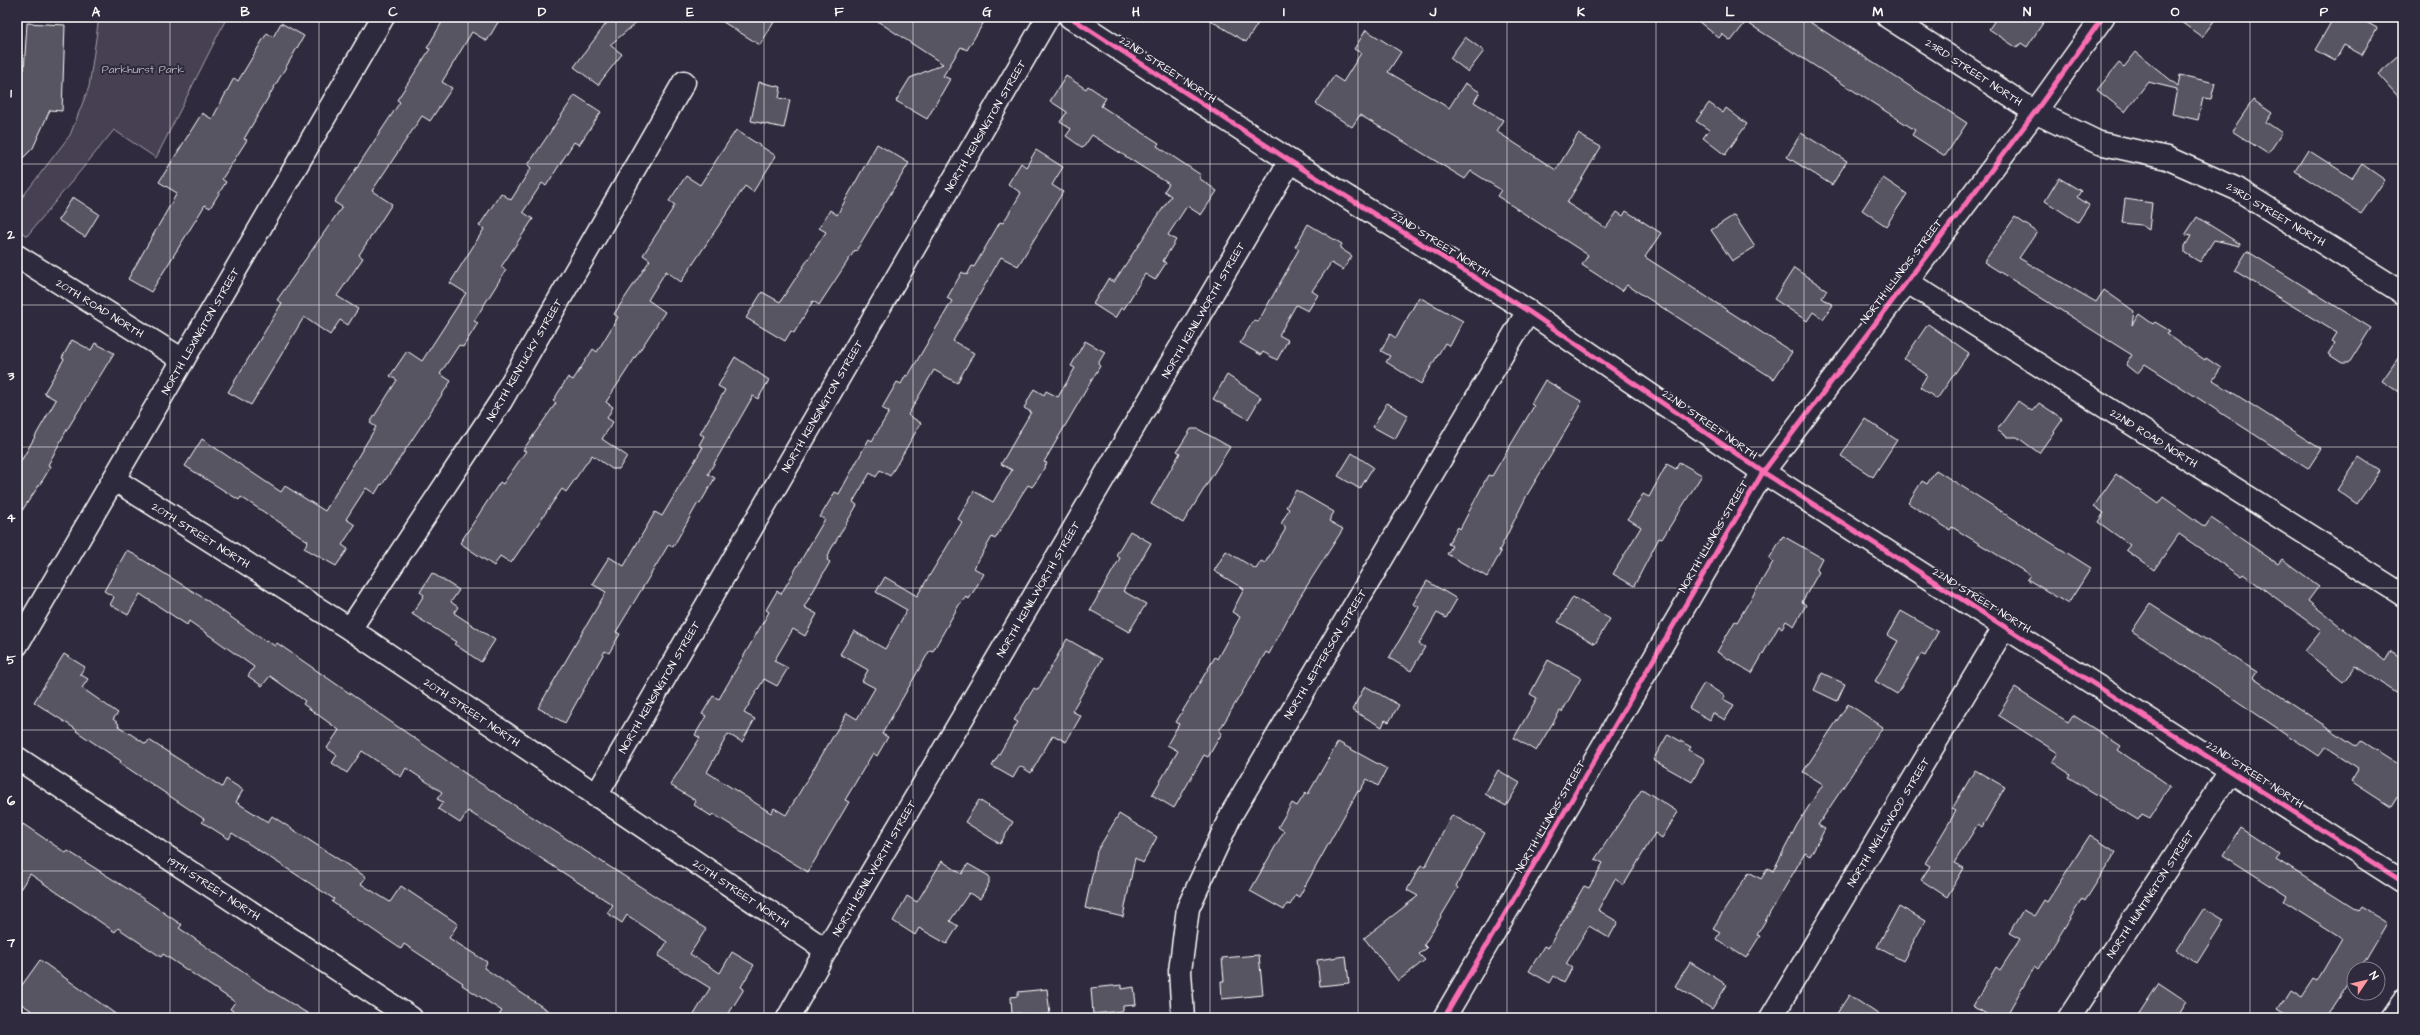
<svg xmlns="http://www.w3.org/2000/svg" width="2420" height="1035" viewBox="0 0 2420 1035" font-family="'Architects Daughter',sans-serif">
	<style>
		.green { fill: #464152; stroke: #a2a0a8 }
		.building { fill: #595564; stroke: #fff }
		.lines { fill: none; stroke-linecap: round; stroke-linejoin: round }
		.minor-casing { stroke: #fff; stroke-width: 25 }
		.minor { stroke: #2f2a3d; stroke-width: 22 }
		.cycleway-casing { stroke: #2f2a3d; stroke-width: 8 }
		.cycleway { stroke: #f96db3; stroke-width: 5 }
		.grid { fill: none; stroke: #fff; stroke-width: 1; stroke-opacity: 0.55 }
		.labels { text-anchor: middle; stroke-width: 4; stroke-linejoin: round; paint-order: stroke }
		.park-label { font-size: 11px; fill: #b5b3ba; stroke: #2f2a3d }
		.street-label { font-size: 11px; fill: #fff; stroke: #2f2a3d }
		.neatline { fill: none; stroke: #fff; stroke-width: 1.5 }
		.grid-label { font-size: 13px; text-anchor: middle; font-weight: bold; fill: #fff }
	</style>
	<rect width="100%" height="100%" fill="#2f2a3d"/>
	<filter id="ink" filterUnits="userSpaceOnUse"><feTurbulence type="fractalNoise" baseFrequency=".025" numOctaves="2"/><feDisplacementMap in="SourceGraphic" scale="8" xChannelSelector="R" yChannelSelector="G"/><feConvolveMatrix kernelMatrix="1 2 1 2 8 2 1 2 1" color-interpolation-filters="sRGB"/></filter>
	<g filter="url(#ink)">
		<polygon class="green" points="99,17 227,17 156,158 114,130 27,236 17,229 17,204 70,135 89,87"/>
		<g class="building">
			<polygon points="445,17 501,17 487,41 472,32 442,82 452,88 430,121 422,116 372,191 392,204 359,255 363,258 337,296 358,309 348,325 340,320 330,335 304,317 251,405 228,392 282,303 277,300 342,207 334,202 400,102 397,100 430,49 427,48"/>
			<polygon points="611,17 643,17 610,45 622,54 598,85 574,67"/>
			<polygon points="715,17 777,17 760,45"/>
			<polygon points="871,17 987,17 967,50 961,47 943,76 950,79 927,119 896,101 910,78 943,64"/>
			<polygon points="1205,17 1262,17 1246,42"/>
			<polygon points="1693,17 1802,17 1967,123 1945,156 1912,135 1915,130 1746,22 1731,41 1722,34 1719,38"/>
			<polygon points="1997,17 2047,17 2027,47 2021,43 2017,48 1989,29"/>
			<polygon points="2174,17 2217,17 2202,37"/>
			<polygon points="2334,17 2357,17 2377,28 2362,55 2344,45 2335,61 2315,50"/>
			<polygon points="27,23 65,25 62,111 50,110 33,148 17,164 18,72 24,70"/>
			<polygon points="281,23 304,36 244,139 247,140 222,179 226,182 210,208 205,205 151,292 128,279 177,193 159,182 202,113 212,119 234,78 238,81 267,33 273,37"/>
			<polygon points="1366,30 1401,52 1388,72 1449,108 1465,83 1480,92 1474,102 1503,120 1496,131 1556,170 1578,134 1601,147 1567,203 1606,228 1617,212 1623,216 1626,211 1661,233 1645,257 1792,352 1774,379 1627,285 1622,291 1582,265 1588,255 1497,196 1501,190 1471,171 1465,179 1360,115 1352,127 1316,104 1334,76 1343,82 1361,53 1354,49"/>
			<polygon points="1465,37 1484,51 1468,72 1450,58"/>
			<polygon points="2136,52 2178,86 2180,75 2215,83 2211,99 2203,98 2198,120 2172,114 2177,89 2148,82 2125,112 2097,90 2119,63 2124,67"/>
			<polygon points="2403,52 2403,102 2378,74"/>
			<polygon points="1066,76 1086,89 1088,86 1106,98 1101,106 1159,143 1157,146 1201,175 1199,178 1217,191 1201,215 1187,206 1168,235 1176,240 1163,261 1166,263 1155,280 1145,274 1124,309 1121,308 1115,318 1093,304 1108,279 1114,282 1171,196 1164,191 1169,184 1092,135 1083,148 1066,136 1071,129 1060,122 1067,112 1050,101"/>
			<polygon points="759,82 781,87 779,98 790,100 784,128 751,121"/>
			<polygon points="575,95 601,112 579,145 574,142 546,186 542,183 523,212 533,219 501,267 506,270 474,321 478,323 463,347 459,345 440,374 451,381 382,485 381,484 375,494 366,488 346,519 355,525 342,545 348,549 336,566 304,548 308,541 241,497 239,500 185,466 202,439 281,492 285,486 325,511 376,427 370,423 397,380 390,376 407,351 422,361 466,293 450,283 484,229 479,226 501,193 511,200 531,168 528,165"/>
			<polygon points="2253,100 2272,113 2266,122 2282,133 2268,154 2232,131"/>
			<polygon points="1709,103 1723,113 1726,108 1747,124 1725,155 1703,138 1709,130 1696,121"/>
			<polygon points="736,130 776,156 753,192 745,186 681,282 666,271 648,300 665,312 606,402 613,407 607,418 613,422 602,439 627,456 619,469 612,469 592,455 566,492 562,489 511,563 500,556 494,566 460,543 500,482 503,484 526,451 523,450 556,403 553,401 568,377 573,380 593,349 597,352 618,317 614,314 650,260 643,255 675,205 669,201 686,176 700,185"/>
			<polygon points="1801,133 1847,161 1832,185 1787,157"/>
			<polygon points="877,144 909,163 856,251 855,250 819,305 813,301 794,333 791,331 785,341 746,318 762,292 780,302 826,232 819,228 830,210 837,215"/>
			<polygon points="1036,150 1063,167 1052,185 1063,192 1018,266 1001,257 953,341 974,353 957,383 934,370 908,415 921,423 890,476 880,470 876,477 870,473 853,502 857,505 830,551 827,560 830,562 804,607 817,614 805,636 793,629 774,661 788,668 777,686 764,679 744,713 755,719 742,742 728,734 707,772 771,813 774,808 786,815 847,713 857,719 875,688 862,681 868,670 840,654 854,631 885,649 907,610 876,592 885,577 917,596 962,522 958,519 974,491 993,502 1012,470 1001,464 1031,412 1024,408 1034,389 1044,395 1046,391 1058,397 1075,368 1071,366 1085,341 1105,352 1098,364 1100,366 1044,462 1047,463 1038,479 1032,487 1028,485 1022,494 995,539 992,537 974,568 984,574 969,599 966,597 959,605 933,651 930,650 882,734 888,737 877,756 873,753 845,800 849,802 808,872 713,814 711,816 694,805 696,801 670,785 700,738 695,735 706,716 702,714 713,696 719,699 769,612 766,610 777,591 781,594 825,519 820,517 835,492 839,494 869,439 872,441 889,412 882,408 897,382 901,384 906,375 908,376 952,301 947,298 962,272 967,275 972,266 974,267 1000,222 1003,223 1021,193 1008,184 1021,163 1026,167"/>
			<polygon points="2308,150 2352,178 2362,164 2385,180 2361,214 2295,171"/>
			<polygon points="1883,178 1907,194 1886,226 1862,210"/>
			<polygon points="2059,178 2081,191 2077,197 2089,205 2078,222 2045,201"/>
			<polygon points="73,197 99,214 85,237 58,220"/>
			<polygon points="2125,199 2152,203 2149,230 2141,225 2122,223"/>
			<polygon points="1734,215 1755,247 1732,261 1711,230"/>
			<polygon points="2015,217 2037,232 2019,258 2096,302 2104,290 2134,311 2132,325 2139,314 2153,324 2155,322 2170,331 2167,334 2205,360 2206,358 2221,368 2213,380 2321,449 2308,469 2145,364 2137,374 2126,365 2132,355 1984,262"/>
			<polygon points="2197,217 2240,244 2240,246 2214,240 2200,262 2185,253 2185,246 2191,236 2185,235"/>
			<polygon points="1308,224 1342,244 1340,248 1352,256 1343,270 1331,263 1312,291 1318,295 1308,311 1296,305 1279,335 1288,340 1277,360 1263,352 1261,355 1240,343 1254,320 1258,322 1299,249 1295,247"/>
			<polygon points="2247,251 2371,328 2349,363 2342,363 2328,354 2335,343 2332,341 2337,333 2235,271"/>
			<polygon points="1794,268 1827,290 1822,298 1833,305 1823,319 1813,312 1807,321 1774,299"/>
			<polygon points="1419,297 1463,321 1450,346 1445,343 1421,384 1386,362 1390,356 1381,351 1390,334 1396,338"/>
			<polygon points="1928,324 1969,353 1937,399 1920,387 1927,375 1904,359"/>
			<polygon points="72,340 91,350 95,343 114,353 65,433 48,465 51,466 44,478 17,518 17,468 56,400 44,393 64,359 62,358"/>
			<polygon points="2403,351 2403,395 2382,381"/>
			<polygon points="735,357 769,380 758,399 753,396 708,474 715,478 709,488 700,504 698,503 673,547 669,544 616,632 620,634 609,653 605,651 565,723 538,708 606,592 592,584 609,557 624,566 655,512 662,516 703,447 699,445 704,436 700,434 725,390 718,386"/>
			<polygon points="1227,375 1261,397 1248,419 1213,399"/>
			<polygon points="1545,380 1581,401 1580,407 1527,495 1499,551 1501,552 1487,577 1447,554 1452,546 1448,544 1458,527 1460,529 1488,475 1492,476 1534,406 1531,404"/>
			<polygon points="2018,401 2032,411 2039,403 2063,419 2039,453 2017,437 2007,437 1997,430"/>
			<polygon points="1387,403 1408,415 1395,439 1373,427"/>
			<polygon points="1865,419 1897,440 1873,477 1841,456"/>
			<polygon points="1191,429 1198,429 1230,447 1183,523 1151,504 1180,453 1177,451"/>
			<polygon points="1352,453 1373,467 1360,489 1338,476"/>
			<polygon points="2359,457 2380,471 2357,504 2337,490"/>
			<polygon points="1679,462 1702,475 1662,539 1659,538 1634,586 1613,574 1641,527 1628,519 1643,494 1649,497 1667,464 1676,469"/>
			<polygon points="1936,470 2091,568 2068,604 2027,579 2030,575 1952,527 1950,530 1908,503 1922,481 1927,484"/>
			<polygon points="2116,474 2158,504 2163,497 2205,527 2211,518 2278,564 2282,559 2319,586 2308,601 2385,661 2391,651 2403,659 2403,697 2356,666 2343,682 2305,651 2321,631 2243,574 2241,577 2179,534 2154,570 2126,550 2130,545 2098,522 2104,513 2094,506"/>
			<polygon points="1296,490 1334,512 1329,521 1343,529 1296,603 1269,654 1266,652 1219,731 1222,733 1208,757 1204,755 1174,808 1152,795 1178,751 1167,745 1179,724 1176,722 1215,657 1217,659 1240,617 1232,612 1244,589 1214,571 1226,551 1256,569 1261,561 1265,563 1285,530 1285,526 1281,524 1289,509 1286,507"/>
			<polygon points="1130,531 1151,543 1123,591 1146,604 1129,632 1090,610 1120,558 1116,555"/>
			<polygon points="1783,536 1822,558 1816,570 1819,572 1802,602 1806,605 1794,626 1786,621 1782,628 1779,626 1752,673 1717,652 1735,621 1737,622 1773,562 1769,559"/>
			<polygon points="127,550 205,599 265,641 266,640 275,646 277,643 466,774 706,929 690,954 720,973 732,952 754,965 741,987 744,989 726,1018 692,1018 710,988 658,956 667,942 627,915 622,923 607,913 613,905 468,811 460,823 438,809 443,802 437,799 442,792 406,768 401,777 362,751 347,773 332,763 337,755 327,748 339,730 303,704 305,701 270,676 262,686 248,676 254,667 189,621 187,625 140,594 128,615 110,605 114,597 104,591"/>
			<polygon points="432,573 459,590 451,602 458,607 454,613 495,640 481,662 454,644 456,642 412,614 424,595 420,592"/>
			<polygon points="1427,581 1457,599 1446,618 1437,613 1419,644 1425,647 1411,671 1389,658 1419,607 1413,604"/>
			<polygon points="1573,597 1610,619 1595,644 1558,622"/>
			<polygon points="2150,604 2257,672 2253,678 2357,747 2362,741 2403,767 2403,788 2391,807 2351,781 2359,768 2326,747 2319,756 2132,631"/>
			<polygon points="1901,611 1938,632 1925,656 1921,654 1897,694 1875,681 1898,641 1887,635"/>
			<polygon points="1067,639 1102,659 1072,711 1081,716 1066,742 1053,735 1031,773 1020,766 1013,778 992,766 1018,722 1014,720 1034,688 1038,690"/>
			<polygon points="64,654 85,667 80,674 88,679 82,688 118,713 113,719 119,724 118,726 146,744 149,740 222,787 226,779 243,790 236,802 268,822 272,816 366,877 361,884 390,902 401,886 458,924 449,938 487,962 484,968 559,1018 497,1018 502,1011 462,985 463,983 404,944 401,949 332,902 334,899 232,833 229,839 202,822 204,819 120,763 121,761 76,731 77,730 34,702"/>
			<polygon points="1548,660 1581,678 1562,712 1560,711 1536,751 1514,738 1537,698 1530,694"/>
			<polygon points="1822,673 1845,684 1837,701 1814,690"/>
			<polygon points="1704,683 1725,696 1723,699 1734,705 1725,720 1713,713 1710,720 1689,708"/>
			<polygon points="1365,686 1399,705 1389,722 1385,720 1382,727 1352,710"/>
			<polygon points="2015,688 2068,722 2073,715 2121,746 2118,750 2170,786 2150,818 2142,814 2138,820 2068,777 2070,774 2052,762 2058,753 1998,715"/>
			<polygon points="1848,704 1883,727 1818,825 1825,829 1810,856 1805,853 1757,935 1760,936 1746,958 1716,939 1720,932 1713,928 1749,872 1761,879 1768,868 1773,871 1797,825 1823,784 1803,772"/>
			<polygon points="1668,734 1691,747 1689,750 1705,759 1692,782 1653,760"/>
			<polygon points="1338,742 1387,769 1378,786 1367,779 1359,792 1358,791 1299,897 1296,895 1290,905 1287,904 1284,910 1250,891 1284,831 1278,827 1292,803 1297,806 1306,792 1308,794"/>
			<polygon points="1498,770 1520,783 1506,806 1485,794"/>
			<polygon points="1975,770 2005,787 1982,827 1978,824 1954,863 1964,868 1947,897 1921,880 1930,866 1925,863 1956,811 1952,809"/>
			<polygon points="1642,789 1678,812 1662,838 1655,833 1624,885 1615,879 1598,910 1618,922 1609,938 1589,926 1566,964 1572,968 1564,982 1554,976 1550,983 1529,971 1544,946 1548,948 1584,886 1589,888 1603,863 1595,859"/>
			<polygon points="979,800 1013,822 1000,844 965,822"/>
			<polygon points="1119,814 1157,837 1143,863 1135,858 1123,917 1085,908 1097,851"/>
			<polygon points="1452,815 1485,833 1456,886 1458,888 1424,945 1427,948 1419,954 1425,960 1398,981 1364,938 1418,896 1407,890 1421,865 1425,867"/>
			<polygon points="23,824 66,853 68,851 139,896 182,925 179,928 263,986 315,1018 245,1018 230,1009 235,1002 163,954 161,957 118,928 115,932 30,874 17,894 17,834"/>
			<polygon points="2240,828 2280,854 2276,859 2358,911 2361,907 2387,923 2360,969 2354,969 2354,974 2325,1018 2292,1018 2278,1009 2290,990 2301,997 2313,979 2317,981 2342,938 2284,901 2287,896 2223,855"/>
			<polygon points="2090,835 2116,852 2085,901 2082,899 2039,969 2035,966 2005,1018 1993,1018 1973,1006 1996,967 2000,970 2020,939 2009,933 2023,910 2034,916 2044,900 2047,902"/>
			<polygon points="942,861 962,874 968,864 989,876 989,883 980,899 969,893 950,921 958,926 947,944 919,928 915,935 893,921 907,896 917,902"/>
			<polygon points="1899,906 1925,921 1903,961 1877,947"/>
			<polygon points="2204,908 2224,920 2197,963 2177,950"/>
			<polygon points="1259,955 1263,995 1222,999 1221,981 1224,981 1222,958"/>
			<polygon points="1346,956 1349,983 1320,986 1317,960"/>
			<polygon points="40,960 96,1000 121,1018 48,1018 43,1014 41,1017 17,1001 17,992"/>
			<polygon points="1690,962 1727,985 1712,1009 1675,986"/>
			<polygon points="2159,983 2186,1001 2175,1018 2136,1018"/>
			<polygon points="1122,985 1122,989 1134,987 1136,1005 1123,1006 1123,1011 1093,1014 1091,988"/>
			<polygon points="1047,989 1050,1014 1020,1017 1020,1013 1012,1014 1011,997 1018,996 1018,992"/>
			<polygon points="1849,995 1884,1018 1834,1018"/>
		</g>
		<g class="lines">
			<g class="minor-casing">
				<g id="minor">
					<polyline points="1070,17 1290,161 1528,311 1763,472 2403,882"/>
					<polyline points="1888,17 2035,112 2099,143 2167,158 2237,189 2403,293"/>
					<polyline points="17,256 183,360"/>
					<polyline points="1906,281 2403,595"/>
					<polyline points="115,480 350,629 826,950"/>
					<polyline points="350,629 501,401 684,82"/>
					<polyline points="17,645 383,17"/>
					<polyline points="17,758 411,1018"/>
					<polyline points="596,796 1048,17"/>
					<polyline points="788,1018 826,950 1290,161"/>
					<polyline points="1183,1018 1180,971 1188,908 1232,813 1528,311"/>
					<polyline points="1444,1018 1763,472 2035,112 2103,17"/>
					<polyline points="1771,1018 2005,626"/>
					<polyline points="2069,1018 2231,770"/>
					<polyline points="2392,1018 2403,1002"/>
				</g>
			</g>
			<use href="#minor" class="minor"/>
			<g class="cycleway-casing">
				<g id="cycleway">
					<polyline points="1070,17 1290,161 1528,311 1763,472 2403,882"/>
					<polyline points="1444,1018 1763,472 2035,112 2103,17"/>
				</g>
			</g>
			<use href="#cycleway" class="cycleway"/>
		</g>
	</g>
	<path class="grid" d="M 170,17 L 170,1018M 319,17 L 319,1018M 468,17 L 468,1018M 616,17 L 616,1018M 764,17 L 764,1018M 913,17 L 913,1018M 1062,17 L 1062,1018M 1210,17 L 1210,1018M 1358,17 L 1358,1018M 1507,17 L 1507,1018M 1656,17 L 1656,1018M 1804,17 L 1804,1018M 1952,17 L 1952,1018M 2101,17 L 2101,1018M 2250,17 L 2250,1018M 17,164 L 2403,164M 17,305 L 2403,305M 17,447 L 2403,447M 17,588 L 2403,588M 17,730 L 2403,730M 17,871 L 2403,871"/>
	<g class="labels">
		<g class="park-label">
			<text x="143" y="73">Parkhurst Park</text>
		</g>
		<g class="street-label">
			<text transform="translate(1168 69) rotate(33)" y="4">22ND STREET NORTH</text>
			<text transform="translate(1974 72) rotate(33)" y="4">23RD STREET NORTH</text>
			<text transform="translate(985 126) rotate(-60)" y="4">NORTH KENSINGTON STREET</text>
			<text transform="translate(2276 214) rotate(31)" y="4">23RD STREET NORTH</text>
			<text transform="translate(1441 244) rotate(32)" y="4">22ND STREET NORTH</text>
			<text transform="translate(1901 271) rotate(-53)" y="4">NORTH ILLINOIS STREET</text>
			<text transform="translate(100 308) rotate(32)" y="4">20TH ROAD NORTH</text>
			<text transform="translate(1203 310) rotate(-60)" y="4">NORTH KENILWORTH STREET</text>
			<text transform="translate(200 331) rotate(-60)" y="4">NORTH LEXINGTON STREET</text>
			<text transform="translate(524 360) rotate(-60)" y="4">NORTH KENTUCKY STREET</text>
			<text transform="translate(822 406) rotate(-60)" y="4">NORTH KENSINGTON STREET</text>
			<text transform="translate(1710 424) rotate(35)" y="4">22ND STREET NORTH</text>
			<text transform="translate(2154 438) rotate(32)" y="4">22ND ROAD NORTH</text>
			<text transform="translate(201 535) rotate(32)" y="4">20TH STREET NORTH</text>
			<text transform="translate(1713 536) rotate(-60)" y="4">NORTH ILLINOIS STREET</text>
			<text transform="translate(1038 589) rotate(-60)" y="4">NORTH KENILWORTH STREET</text>
			<text transform="translate(1982 600) rotate(32)" y="4">22ND STREET NORTH</text>
			<text transform="translate(1325 654) rotate(-59)" y="4">NORTH JEFFERSON STREET</text>
			<text transform="translate(659 687) rotate(-60)" y="4">NORTH KENSINGTON STREET</text>
			<text transform="translate(472 712) rotate(34)" y="4">20TH STREET NORTH</text>
			<text transform="translate(2255 774) rotate(33)" y="4">22ND STREET NORTH</text>
			<text transform="translate(1550 816) rotate(-60)" y="4">NORTH ILLINOIS STREET</text>
			<text transform="translate(1888 822) rotate(-59)" y="4">NORTH INGLEWOOD STREET</text>
			<text transform="translate(874 868) rotate(-60)" y="4">NORTH KENILWORTH STREET</text>
			<text transform="translate(214 888) rotate(33)" y="4">19TH STREET NORTH</text>
			<text transform="translate(741 893) rotate(34)" y="4">20TH STREET NORTH</text>
			<text transform="translate(2150 894) rotate(-57)" y="4">NORTH HUNTINGTON STREET</text>
		</g>
	</g>
	<rect width="2420" height="1035" fill="none" stroke="#2f2a3d" stroke-width="44"/>
	<g transform="translate(2366 981) rotate(55)"><circle r="19" fill="#2f2a3d" stroke="#827f8b"/>
	<path d="M0-3L7 15L0 10L-7 15Z" fill="#ff9aa2"/>
	<text y="-6" font-size="11" font-weight="bold" text-anchor="middle" fill="#ffffff">N</text>
	</g>
	<rect x="22" y="22" width="2376" height="991" class="neatline"/>
	<g class="grid-label">
		<text x="96" y="16">A</text>
		<text x="245" y="16">B</text>
		<text x="393" y="16">C</text>
		<text x="542" y="16">D</text>
		<text x="690" y="16">E</text>
		<text x="839" y="16">F</text>
		<text x="987" y="16">G</text>
		<text x="1136" y="16">H</text>
		<text x="1284" y="16">I</text>
		<text x="1433" y="16">J</text>
		<text x="1581" y="16">K</text>
		<text x="1730" y="16">L</text>
		<text x="1878" y="16">M</text>
		<text x="2027" y="16">N</text>
		<text x="2175" y="16">O</text>
		<text x="2324" y="16">P</text>
		<text x="11" y="97">1</text>
		<text x="11" y="239">2</text>
		<text x="11" y="380">3</text>
		<text x="11" y="522">4</text>
		<text x="11" y="664">5</text>
		<text x="11" y="805">6</text>
		<text x="11" y="947">7</text>
	</g>
</svg>
